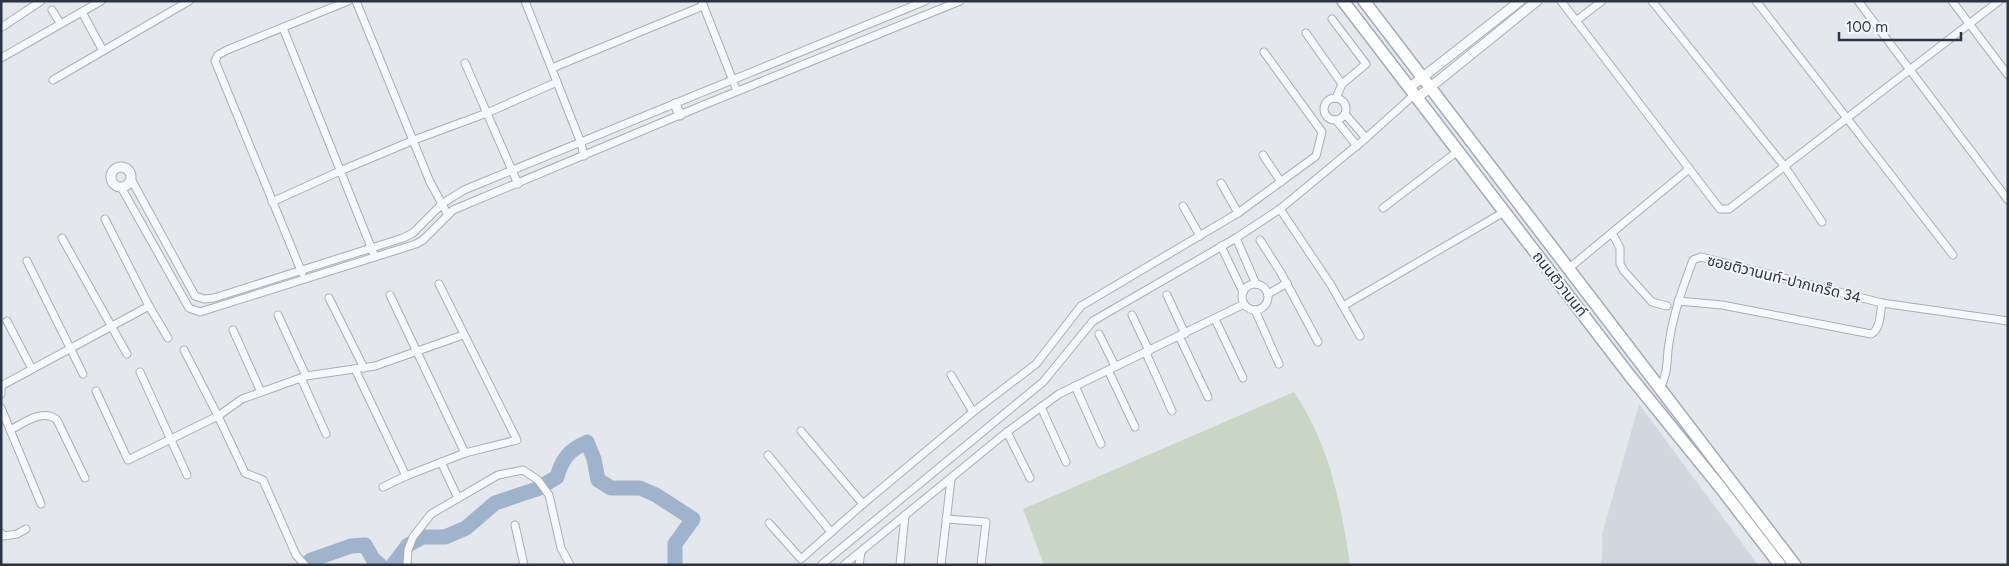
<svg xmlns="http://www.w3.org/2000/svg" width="2009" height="566" viewBox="0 0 2009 566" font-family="Figtree,'Noto Sans Thai',sans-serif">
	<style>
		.built { fill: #d2d6de }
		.green { fill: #c9d6c5 }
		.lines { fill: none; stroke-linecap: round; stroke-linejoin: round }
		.river { stroke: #9fb4cc; stroke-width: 15 }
		.minor-casing { stroke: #a9aeb7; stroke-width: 9 }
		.tertiary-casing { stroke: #a9aeb7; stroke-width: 11 }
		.primary-casing { stroke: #a3abb8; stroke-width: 14 }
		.minor { stroke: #f7f8fa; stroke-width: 7 }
		.tertiary { stroke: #f7f8fa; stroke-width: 9 }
		.primary { stroke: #fff; stroke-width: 11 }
		.labels { text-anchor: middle; stroke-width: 4; stroke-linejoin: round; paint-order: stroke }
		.street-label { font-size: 15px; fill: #2b3445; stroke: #f4f6f9 }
	</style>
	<rect width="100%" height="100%" fill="#e4e7ec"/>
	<polygon class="built" points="1639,404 1758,565 1600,565 1602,558 1602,534"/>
	<path class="green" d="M 1294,392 C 1329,444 1341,503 1350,565 L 1044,565 L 1023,509 Z"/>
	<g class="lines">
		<g class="river">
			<polyline points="305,565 311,560 351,546 365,545 373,559 380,565"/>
			<path d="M 393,565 L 408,545 L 423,537 L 445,537 L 466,528 L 495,503 L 537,489 L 557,477 C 562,459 569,450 587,442 L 594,459 L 598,480 L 611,488 L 640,488 L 656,495 L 693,519 L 675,544 L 675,565"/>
		</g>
		<g class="minor-casing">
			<g id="minor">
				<polyline points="356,1 430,182 448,215"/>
				<polyline points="525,1 581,143 584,156"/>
				<polyline points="1561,1 1720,209 1729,209 1999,1"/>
				<polyline points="1652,1 1785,167 1822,222"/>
				<polyline points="1756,1 1953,255"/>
				<polyline points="1858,1 2008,200"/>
				<polyline points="1952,1 2008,75"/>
				<polyline points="702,2 737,91"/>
				<polyline points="52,10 60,23"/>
				<polyline points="82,12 103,51"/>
				<polyline points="1332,19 1366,64 1342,84 1336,98"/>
				<polyline points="1576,21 1602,1"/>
				<polyline points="2,27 41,1"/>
				<polyline points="283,28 375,257"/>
				<polyline points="1306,33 1342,84"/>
				<polyline points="1,58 101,1"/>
				<polyline points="465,63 518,184"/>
				<polyline points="552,68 703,6"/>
				<polyline points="53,80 189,1"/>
				<circle cx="1335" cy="109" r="11"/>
				<polyline points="1345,114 1366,138"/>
				<polyline points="1336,120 1357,146"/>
				<polyline points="1263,155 1281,182"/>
				<polyline points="131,179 195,296 204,299 214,298 403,238 413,233 443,203 464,190 925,1"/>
				<polyline points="1221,183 1238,213"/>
				<polyline points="121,187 185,301 189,308 200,312 416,244 423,240 453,210 706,104 960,1"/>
				<polyline points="272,202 340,171 414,140 487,113 557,82"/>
				<polyline points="1183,206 1200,236"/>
				<polyline points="1383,208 1458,151"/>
				<polyline points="1280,209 1331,285 1360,336"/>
				<polyline points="105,219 149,306 168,338"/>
				<polyline points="1612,233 1620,248 1620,264 1624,271 1652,302 1667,306"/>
				<polyline points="62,238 127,354"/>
				<polyline points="1236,238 1256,284"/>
				<polyline points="1260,240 1281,273 1318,342"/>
				<polyline points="1221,246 1243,292"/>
				<polyline points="27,261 83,374"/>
				<polyline points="1568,269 1689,169"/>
				<polyline points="302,273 215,61 218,55 227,50 348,1"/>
				<circle cx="1255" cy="297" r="13"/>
				<polyline points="1268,294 1287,283"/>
				<polyline points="390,295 465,453"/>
				<polyline points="1167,295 1185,334"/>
				<polyline points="329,298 364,368"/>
				<path d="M 1678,301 L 1722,305 L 1871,334 C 1881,329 1880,313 1882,303"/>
				<polyline points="1343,306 1504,212"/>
				<polyline points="1255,310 1279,364"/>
				<polyline points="278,315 306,376"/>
				<polyline points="1132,315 1149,351"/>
				<polyline points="1215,319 1243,378"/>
				<polyline points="7,321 32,369"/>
				<polyline points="233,330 261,392"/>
				<polyline points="1099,334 1115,366"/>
				<polyline points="1179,336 1208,397"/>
				<polyline points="184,350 218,416 245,473 263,480 296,555 305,565"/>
				<polyline points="1146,353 1172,411"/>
				<polyline points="355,369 406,476 465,453 517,440 439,284"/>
				<polyline points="1108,370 1135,427"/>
				<polyline points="140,372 187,475"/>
				<polyline points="951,375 973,412"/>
				<polyline points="301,378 326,434"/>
				<polyline points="1,386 149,306"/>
				<polyline points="1,386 1,394"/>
				<polyline points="1075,386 1101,444"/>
				<path d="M 1660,388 C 1669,372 1666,360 1669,343 C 1673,314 1683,287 1693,260 L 1701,257 L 1882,303 L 2008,321"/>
				<polyline points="96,391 128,460 218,416 242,399 306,376 375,366 463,335"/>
				<polyline points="1041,407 1066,462"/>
				<polyline points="1,408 41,504"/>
				<path d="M 10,430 C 24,423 43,408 57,420 L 85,478"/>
				<polyline points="801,431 863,504"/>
				<polyline points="1007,432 1030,478"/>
				<polyline points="768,455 831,532"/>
				<polyline points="441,462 458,498"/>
				<polyline points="383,487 406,476"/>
				<polyline points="946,519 986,522 981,565"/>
				<polyline points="769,523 801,559 863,504 973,412 1036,364 1081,306 1238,213 1316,156 1322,132 1264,52"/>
				<polyline points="515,525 524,565"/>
				<polyline points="1,533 4,536 17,534 26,529"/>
				<polyline points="407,565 408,550 413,537 431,514 498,475 523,470 538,480 549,495 561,548 570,565"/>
				<polyline points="821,565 1043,382 1093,321 1236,238 1280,209 1366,138 1414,95"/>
				<polyline points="844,565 1007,432 1059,394 1244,304"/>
				<polyline points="859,565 861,552"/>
				<polyline points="900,565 905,515"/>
				<polyline points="941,565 951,479"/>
			</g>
		</g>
		<g class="tertiary-casing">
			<g id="tertiary">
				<polyline points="1409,88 1520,1"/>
				<polyline points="1417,98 1537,1"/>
				<polyline points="675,104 680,115"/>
				<circle cx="121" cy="177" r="10"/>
			</g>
		</g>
		<g class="primary-casing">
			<g id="primary">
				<polyline points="1343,1 1630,376 1720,487 1780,565"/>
				<polyline points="1364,1 1795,565"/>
			</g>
		</g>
		<use href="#minor" class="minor"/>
		<use href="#tertiary" class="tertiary"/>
		<use href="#primary" class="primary"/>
	</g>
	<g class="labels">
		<g class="street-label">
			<text transform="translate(1784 279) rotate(14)" y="5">ซอยติวานนท์-ปากเกร็ด 34</text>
			<text transform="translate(1560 284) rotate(52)" y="5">ถนนติวานนท์</text>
		</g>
	</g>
	<rect width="2009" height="566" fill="none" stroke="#2b3445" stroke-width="5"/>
	<path d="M1839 32v8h122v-8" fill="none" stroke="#2b3445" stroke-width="2.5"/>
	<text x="1846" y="32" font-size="15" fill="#2b3445" stroke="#f4f6f9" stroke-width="4" paint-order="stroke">100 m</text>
</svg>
